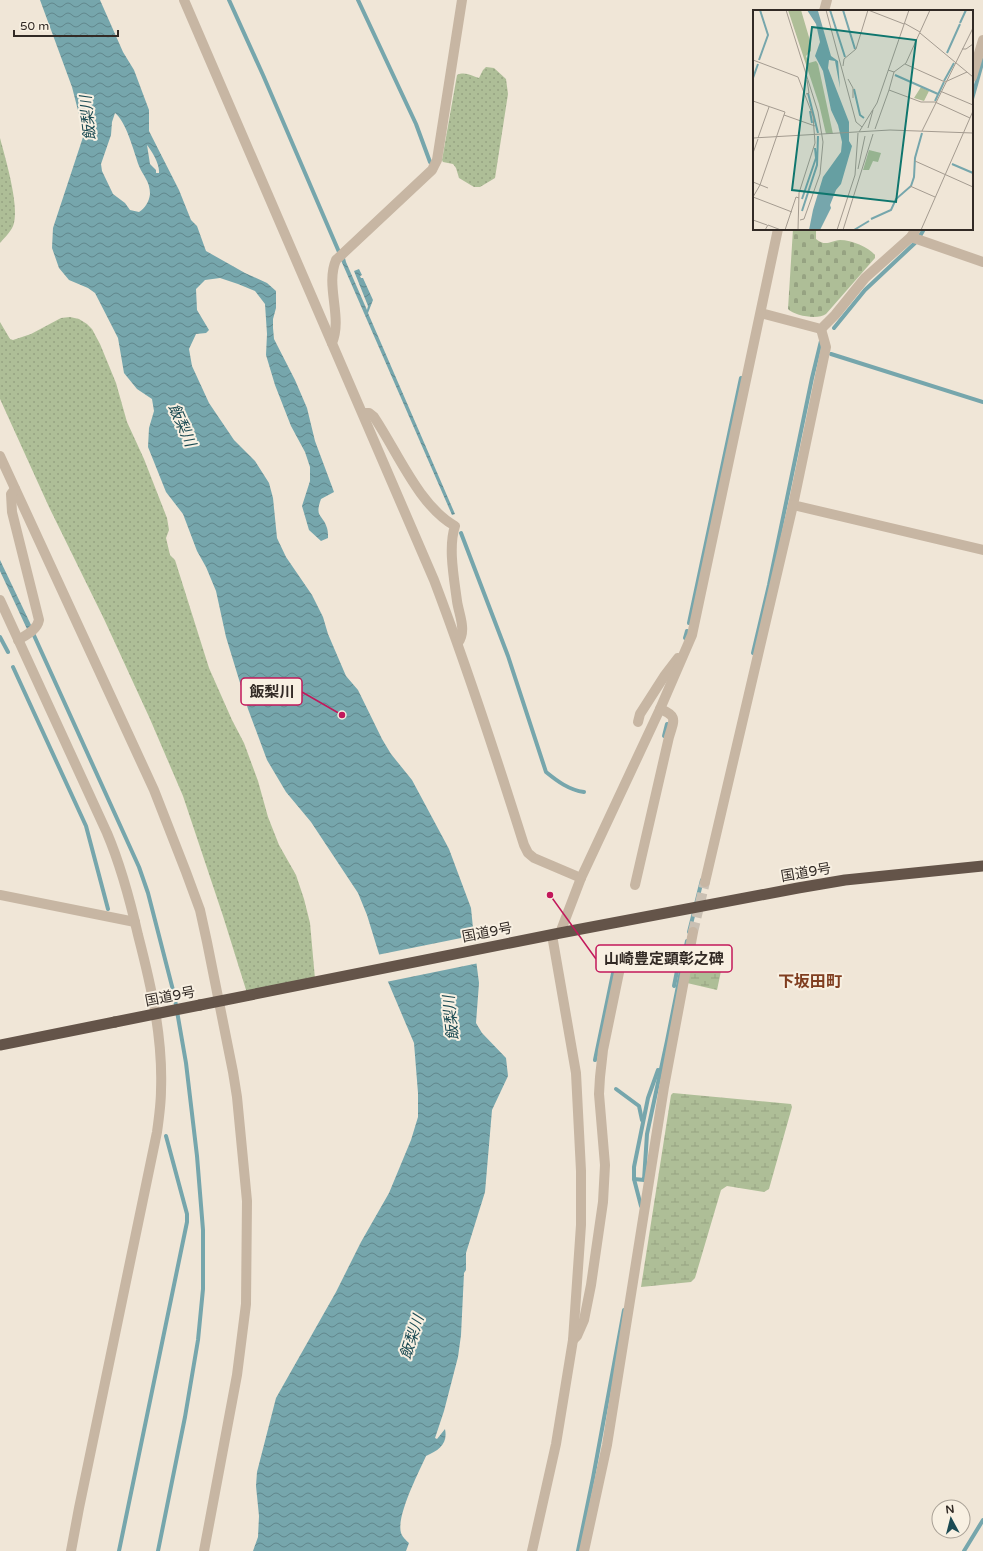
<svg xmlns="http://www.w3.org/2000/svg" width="983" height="1551" viewBox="0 0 983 1551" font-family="'Varela Round','Noto Sans JP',sans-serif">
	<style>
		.grass { fill: url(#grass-dots) }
		.wetland { fill: url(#wetland-marsh) }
		.cemetery { fill: url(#cemetery-stones) }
		.water { fill: url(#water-waves); fill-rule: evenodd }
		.pier { fill: #f0e6d7 }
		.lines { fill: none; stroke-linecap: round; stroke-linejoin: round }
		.stream { stroke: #76a6ac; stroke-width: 4 }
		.minor-tunnel { stroke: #cac0b3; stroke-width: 10; stroke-dasharray: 10 5; stroke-linecap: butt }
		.minor { stroke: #c7b6a3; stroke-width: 10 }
		.trunk { stroke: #645449; stroke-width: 11 }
		.trunk-bridge { stroke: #645449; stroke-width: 11 }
		.labels { text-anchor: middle; stroke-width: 4; stroke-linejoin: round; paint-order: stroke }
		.street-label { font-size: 14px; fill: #322a25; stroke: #f8f0e2 }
		.water-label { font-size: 15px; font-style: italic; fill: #1c4b53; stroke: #f8f0e2 }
		.quarter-label { font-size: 16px; font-weight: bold; fill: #803e20; stroke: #f8f0e2 }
		.inset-river { fill: none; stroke: #76a6ac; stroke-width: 2 }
		.inset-road { fill: none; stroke: #a49b90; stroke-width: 1 }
		.view { fill: #0f766e; fill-opacity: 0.15; stroke: #0f766e; stroke-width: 2 }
		.inset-edge { fill: none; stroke: #322a25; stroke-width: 2 }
		.leader { fill: none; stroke: #c2185b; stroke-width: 1.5 }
		.callout-dot { fill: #c2185b; stroke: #f8f0e2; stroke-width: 1.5 }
		.callout { fill: #f8f0e2; stroke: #c2185b; stroke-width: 1.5 }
		.callout-label { font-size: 15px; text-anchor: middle; font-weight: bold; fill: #322a25 }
	</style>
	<defs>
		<pattern id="grass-dots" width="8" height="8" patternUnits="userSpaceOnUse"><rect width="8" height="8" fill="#aebe97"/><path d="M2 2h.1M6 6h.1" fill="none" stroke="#96a382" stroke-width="1.8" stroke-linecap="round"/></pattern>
		<pattern id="wetland-marsh" width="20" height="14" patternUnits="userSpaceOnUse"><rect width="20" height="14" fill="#aebe97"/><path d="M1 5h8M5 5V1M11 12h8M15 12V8" fill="none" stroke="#96a382"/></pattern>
		<pattern id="cemetery-stones" width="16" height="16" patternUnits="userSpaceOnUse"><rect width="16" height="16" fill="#aebe97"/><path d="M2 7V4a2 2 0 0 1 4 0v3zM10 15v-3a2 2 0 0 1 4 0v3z" fill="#96a382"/></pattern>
		<pattern id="water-waves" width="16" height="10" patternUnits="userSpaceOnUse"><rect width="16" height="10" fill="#76a6ac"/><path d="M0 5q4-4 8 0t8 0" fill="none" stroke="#61878c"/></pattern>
	</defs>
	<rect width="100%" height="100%" fill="#f0e6d7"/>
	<g class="grass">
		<path d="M 486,67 L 494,68 L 506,79 L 508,94 L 495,178 L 480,187 L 474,187 L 459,178 L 456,168 L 453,164 L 443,162 L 442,160 L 457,75 C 465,71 472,76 479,78 L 483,70 Z"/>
		<path d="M 0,138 C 5,157 19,204 14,223 C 12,231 5,237 0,243 Z"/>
		<polygon points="70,317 79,319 87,324 92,329 100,344 116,383 127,422 144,459 167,518 169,530 166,538 170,555 175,560 209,668 232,720 244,743 258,781 268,817 279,845 296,875 304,899 310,923 315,979 247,993 223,916 183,796 150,719 104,619 49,507 0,399 0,322 10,339 13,340 31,334 61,318"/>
	</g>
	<g class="wetland">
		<polygon points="693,951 724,957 717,990 687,983"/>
		<polygon points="673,1093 791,1104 792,1107 769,1189 764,1192 727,1186 721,1190 695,1278 691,1282 641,1287 671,1095"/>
	</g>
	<path class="cemetery" d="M 793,229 L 816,229 L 816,239 C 826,247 830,241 840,240 C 852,240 868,247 875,255 L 875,258 L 826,314 C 818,320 795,316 788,309 Z"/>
	<g class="water">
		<path d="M 40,0 L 100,0 L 123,52 L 134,70 L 149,110 L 149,131 L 179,190 L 191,220 L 197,226 L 206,251 L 245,273 L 267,283 L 276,291 L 276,308 L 273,319 L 273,328 L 274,339 L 295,380 L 307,408 L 315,441 L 334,492 L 321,499 C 314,518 323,514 327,528 C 328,531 328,535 328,538 L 321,541 L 309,530 L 302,506 L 310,481 L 310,467 L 305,452 L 291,426 L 275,385 L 266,355 L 267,334 L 265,304 L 255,291 L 238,284 L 220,278 L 205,280 L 196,289 L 197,310 L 209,330 L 206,333 L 196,334 L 189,349 L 192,366 L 209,403 L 234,440 L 255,461 L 269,483 L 273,498 L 277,538 L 286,557 L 312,595 L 323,617 L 328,634 L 346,676 L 358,690 L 382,739 L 391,754 L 412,780 L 449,849 L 471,908 L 475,948 L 383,967 L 367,915 L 358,893 L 311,822 L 286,792 L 267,760 L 248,709 L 226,637 L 216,591 L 206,567 L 197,551 L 183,514 L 166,492 L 148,447 L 149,428 L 154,411 L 152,399 L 137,389 L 124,373 L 118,338 L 95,293 L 88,288 L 69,280 L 59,268 L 52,248 L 53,228 L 84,134 L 72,87 ZM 115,113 C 126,121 134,152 139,166 C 143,176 150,181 150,194 C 149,202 145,208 139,212 L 130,210 L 125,203 L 113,194 L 102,171 L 101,164 L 111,135 L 112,122 ZM 147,145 C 152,151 160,165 159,173 L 156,173 L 156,170 L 150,164 Z"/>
		<polygon points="340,258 345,258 346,262 367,310 368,306 354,271 359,269 362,275 360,276 361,278 363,278 373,300 368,313 455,514 452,515"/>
		<polygon points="0,560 32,627 27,629 0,571"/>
		<path d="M 475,952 L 479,983 L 476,1023 L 482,1033 L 506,1058 L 508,1076 L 492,1110 L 485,1192 L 466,1253 L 466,1270 L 464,1273 L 461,1335 L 458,1357 L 444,1411 L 435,1438 L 437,1439 L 445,1429 C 448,1444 439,1450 426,1456 C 419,1472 396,1516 401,1533 C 403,1538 406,1540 409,1543 L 406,1551 L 253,1551 L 258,1537 L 259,1516 L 256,1486 L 257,1472 L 276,1398 L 336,1292 L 361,1242 L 389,1193 L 411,1140 L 418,1117 L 418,1093 L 414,1043 L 383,970 Z"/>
	</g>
	<polygon class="pier" points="476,935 479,963 386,982 377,955"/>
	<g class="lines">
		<g class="stream">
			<polyline points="229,0 263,75 339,252"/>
			<polyline points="358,0 416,124 430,162"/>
			<polyline points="972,99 983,60"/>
			<polyline points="920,236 924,229"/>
			<polyline points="834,328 865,290 915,243"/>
			<polyline points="831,354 983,402"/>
			<path d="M 461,533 L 508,656 L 546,772 C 557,781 569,790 584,792"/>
			<polyline points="689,623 741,378"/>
			<polyline points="32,631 139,867 148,893 174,994 186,1063 197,1156 203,1230 203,1289 198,1340 185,1417 158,1551"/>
			<polyline points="0,637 8,652"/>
			<polyline points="685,638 687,631"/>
			<polyline points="753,653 769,585 812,378 821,341"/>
			<polyline points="13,667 86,826 108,909"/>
			<polyline points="664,736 667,724"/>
			<polyline points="689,932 702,880"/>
			<polyline points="674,986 679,961 682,957"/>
			<polyline points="595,1060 616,959"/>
			<polyline points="616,1089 639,1106 642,1120"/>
			<polyline points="634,1179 644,1180 647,1134 667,1041 687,941"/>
			<polyline points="641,1206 634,1179 634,1167 648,1098 658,1070"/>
			<polyline points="119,1551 187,1222 187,1214 166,1136"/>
			<polyline points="578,1551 593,1478 624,1310"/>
			<polyline points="964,1551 983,1520"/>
		</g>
		<polyline class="minor-tunnel" points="693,932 705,882"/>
		<g class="minor">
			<path d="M 184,0 L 434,580 C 467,667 496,756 524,845 L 528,853 L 534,858 L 581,878"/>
			<polyline points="824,11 827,0"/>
			<polyline points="972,77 983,40"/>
			<polyline points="911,237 983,262"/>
			<polyline points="761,313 821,329 835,315 865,278 911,237 916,229"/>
			<polyline points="821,329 826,347 793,505 983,550"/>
			<path d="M 332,343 C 343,317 325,286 336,260 L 432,170 L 437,160 L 462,0"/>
			<path d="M 363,413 L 369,413 L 374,417 C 397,451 419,506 455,526 C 448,547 454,578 457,601 C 459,615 467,630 458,643"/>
			<polyline points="0,456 154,790 186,872 200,910 207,942 233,1072 237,1097 247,1201 246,1304 237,1375 204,1551"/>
			<path d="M 15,489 L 11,494 L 12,512 L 39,620 C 37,630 26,635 18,640"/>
			<path d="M 0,600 L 107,833 C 121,866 130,900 138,935 C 151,985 163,1037 161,1090 C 161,1104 159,1118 157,1132 L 79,1508 L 71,1551"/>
			<polyline points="638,722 640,714 665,675 678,658"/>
			<polyline points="705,882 793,505"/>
			<path d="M 635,885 L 669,737 C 674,720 678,716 660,709"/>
			<polyline points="0,895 135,922"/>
			<polyline points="560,933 581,878 660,709 692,635 778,229"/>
			<polyline points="573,1340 577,1336 584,1320 591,1285 603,1202 605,1165 599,1094 600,1077 603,1050 622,958"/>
			<polyline points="532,1551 556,1444 573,1340 581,1225 581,1171 576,1073 552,935"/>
			<polyline points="584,1551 607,1445 664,1087 693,932"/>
		</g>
		<g class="trunk">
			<polyline points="200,1005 560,933 798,888 845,880 983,866"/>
			<polyline points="0,1045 115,1022"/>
		</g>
		<polyline class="trunk-bridge" points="115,1022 200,1005"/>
	</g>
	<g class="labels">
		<g class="street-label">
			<text transform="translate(806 872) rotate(-10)" y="5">国道9号</text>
			<text transform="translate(487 932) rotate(-11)" y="5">国道9号</text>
			<text transform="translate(170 996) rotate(-11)" y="5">国道9号</text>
		</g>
		<g class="water-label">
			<text transform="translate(88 118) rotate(-96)" y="5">飯梨川</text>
			<text transform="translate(182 425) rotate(66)" y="5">飯梨川</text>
			<text transform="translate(451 1018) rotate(-96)" y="5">飯梨川</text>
			<text transform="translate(412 1337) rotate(-72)" y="5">飯梨川</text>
		</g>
		<g class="quarter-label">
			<text x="810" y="987">下坂田町</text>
		</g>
	</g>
	<g transform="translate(753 10)">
		<rect width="220" height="220" fill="#f0e6d7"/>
		<path d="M 35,0 L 48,0 L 58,34 L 58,41 L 53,46 L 56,53 L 63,51 L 65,54 L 80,124 L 73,124 L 66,94 ZM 168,77 L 176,81 L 171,91 L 161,88 Z" fill="#aebe97"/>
		<path d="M 116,140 L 128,143 L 125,152 L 120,151 L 116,160 L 110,160 Z" fill="#aebe97"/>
		<path d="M 54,0 L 65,1 L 78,46 L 85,51 L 87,78 L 82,51 L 76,50 L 75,58 L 96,112 L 96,131 L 99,136 L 88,174 L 83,180 L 77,195 L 78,198 L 67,220 L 56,220 L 60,200 L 70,167 L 88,142 L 89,132 L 85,115 L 78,100 L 70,61 L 62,46 L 67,32 L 63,14 Z" fill="#76a6ac"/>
		<path class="inset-river" d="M 77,0 L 92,47M 90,0 L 102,39M 207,13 L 213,0M 194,43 L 207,14M 6,50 L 15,25 L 7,0M 142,65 L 185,84M 0,68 L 5,54M 191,71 L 201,53M 101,79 L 107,105 L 111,108M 55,83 L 65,123M 182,91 L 191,72M 57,101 L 59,113M 199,154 L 220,163M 49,189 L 63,148 L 62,138M 49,201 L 64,155 L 65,126M 118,209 L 138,200 L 143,189 L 158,176 L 161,167 L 162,148 L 169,123M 101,220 L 116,211"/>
		<path class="inset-road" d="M 33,0 L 65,102 L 70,132 L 67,164 L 51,209 L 47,210M 73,0 L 103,112 L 109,117M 115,0 L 151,14M 151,13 L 167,22M 167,23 L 220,67M 209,39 L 213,39 L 220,34M 0,50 L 45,67 L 60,106 L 62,133 L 46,183 L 45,220M 152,54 L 192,72 L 214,62M 90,56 L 91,49 L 103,39 L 115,0M 135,60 L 141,62 L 153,53 L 177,0M 141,62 L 136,80 L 168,92 L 182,92 L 217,108M 95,69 L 100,78 L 100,88M 187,81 L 220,95M 53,84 L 56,83 L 54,70M 0,91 L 32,102 L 7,175 L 0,187M 31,105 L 62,116M 115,118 L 120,100M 122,119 L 136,80M 169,121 L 220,18M 106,122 L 124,93 L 156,0M 0,128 L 137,120 L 220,123M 5,128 L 16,97M 0,143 L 5,129M 162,151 L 220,177M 105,159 L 112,126M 0,172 L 15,178M 157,176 L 182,187M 0,187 L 39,202M 0,210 L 14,215M 12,220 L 15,215 L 28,220M 32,220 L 43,187 L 46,188M 84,220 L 102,165 L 105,123M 90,220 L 120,124M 168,220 L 220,101"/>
		<path class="view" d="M 59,17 L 163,30 L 143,192 L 39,180 Z"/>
		<rect width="220" height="220" class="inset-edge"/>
	</g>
	<path class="leader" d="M342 715L302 692M550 895L596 959"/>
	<g class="callout-dot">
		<circle cx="342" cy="715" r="4"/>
		<circle cx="550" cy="895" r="4"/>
	</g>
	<g class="callout">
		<rect x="241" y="678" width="61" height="27" rx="4"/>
		<rect x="596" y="945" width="136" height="27" rx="4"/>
	</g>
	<g class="callout-label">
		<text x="272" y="697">飯梨川</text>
		<text x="664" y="964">山崎豊定顕彰之碑</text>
	</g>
	<g transform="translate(951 1519) rotate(353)"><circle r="19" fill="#f8f0e2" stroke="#a9a196"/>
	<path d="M0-3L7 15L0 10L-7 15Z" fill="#1c4b53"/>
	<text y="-6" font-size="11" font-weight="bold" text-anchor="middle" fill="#322a25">N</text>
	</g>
	<path d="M14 30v6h104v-6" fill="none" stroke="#322a25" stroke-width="2"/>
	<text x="20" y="30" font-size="12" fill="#322a25" stroke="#f8f0e2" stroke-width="3" paint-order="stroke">50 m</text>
</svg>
